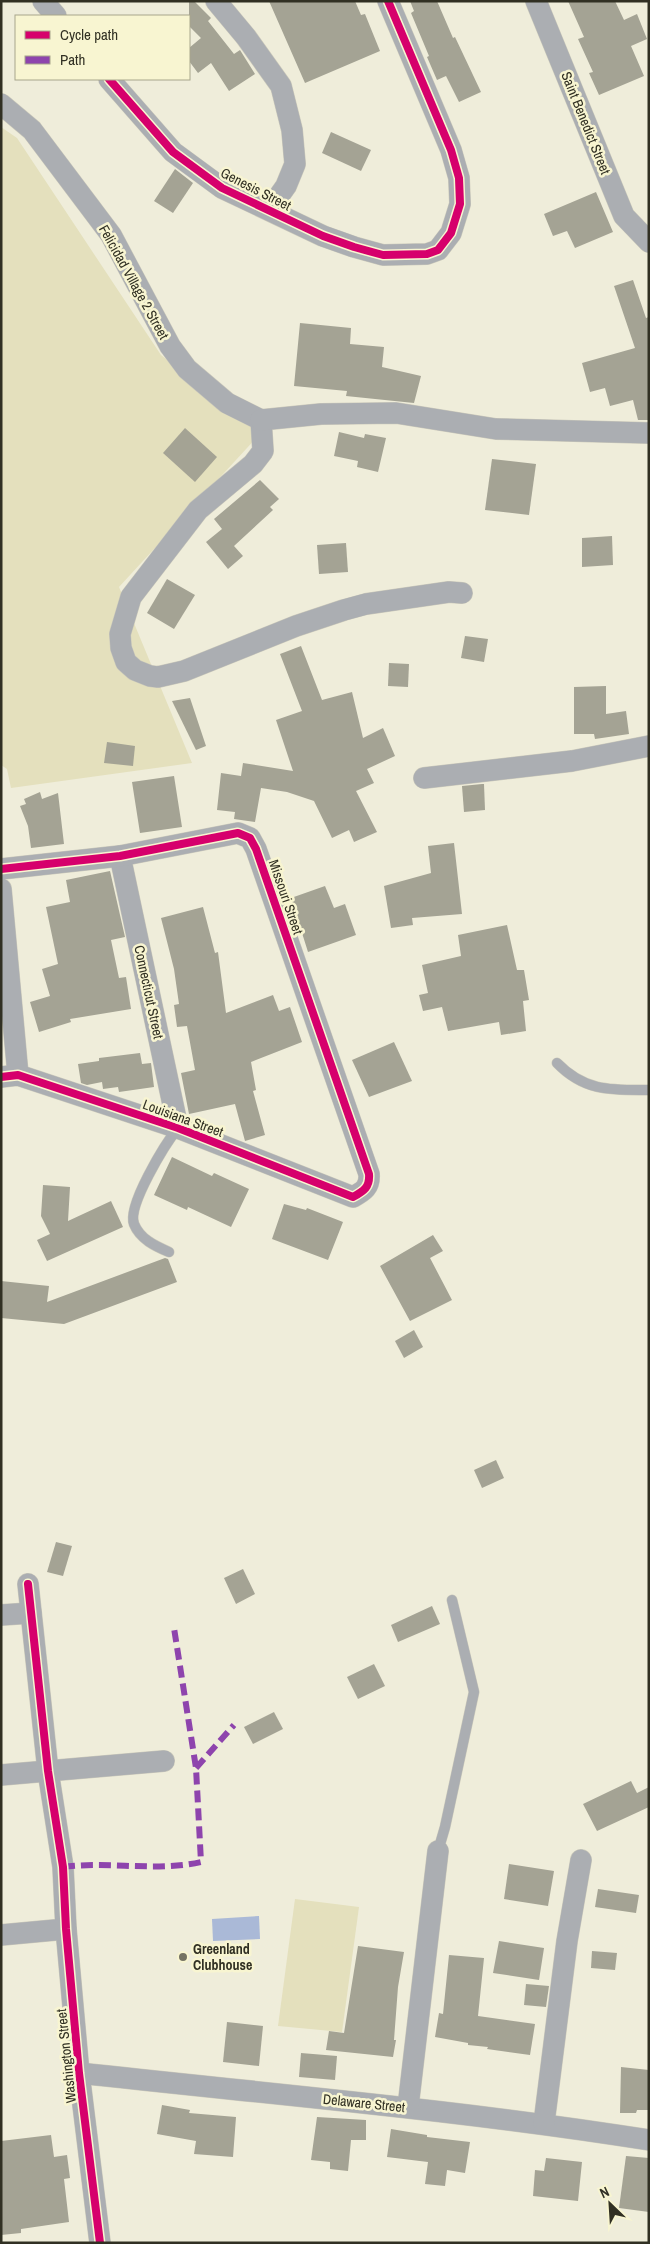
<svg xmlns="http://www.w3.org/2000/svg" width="650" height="2244" viewBox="0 0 650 2244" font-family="'Archivo Narrow',sans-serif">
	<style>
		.green { fill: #e4e0bd }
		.water { fill: #aab9d7 }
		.building { fill: #a4a394 }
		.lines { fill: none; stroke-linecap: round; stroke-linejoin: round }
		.service-casing { stroke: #cbc9bb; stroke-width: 11 }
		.minor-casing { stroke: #cbc9bb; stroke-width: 22 }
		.service { stroke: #abaeb2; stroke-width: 10 }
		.minor { stroke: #abaeb2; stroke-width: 21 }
		.quiet { stroke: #8e44ad; stroke-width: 6; stroke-dasharray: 12 6; stroke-linecap: butt }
		.cycleway-casing { stroke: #f8f5d1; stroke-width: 11 }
		.cycleway { stroke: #d6006c; stroke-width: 8 }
		.poi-dot { fill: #747263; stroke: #f8f5d1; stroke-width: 2 }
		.labels { text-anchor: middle; stroke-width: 5; stroke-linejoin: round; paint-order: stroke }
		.street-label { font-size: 14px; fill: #313023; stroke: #f8f5d1 }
		.poi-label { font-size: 14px; font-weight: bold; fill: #313023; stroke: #f8f5d1; text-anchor: start }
	</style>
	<rect width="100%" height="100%" fill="#efedda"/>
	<g class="green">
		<polygon points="1,127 17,138 161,355 260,434 119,587 192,763 11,788 7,769 1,765"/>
		<polygon points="295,1899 359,1907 342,2032 278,2026"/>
	</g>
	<polygon class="water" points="259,1916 260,1939 213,1941 212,1919"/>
	<g class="building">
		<polygon points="189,1 194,1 211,18 208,21 234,54 240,50 255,74 229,91 211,63 198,73 189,61 189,48 201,38 189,26"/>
		<polygon points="269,1 355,1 361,15 365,14 380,51 305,83"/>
		<polygon points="410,1 437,1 453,38 455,37 481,92 459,102 446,76 437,80 427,57 429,56 411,13 414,11"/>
		<polygon points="568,1 615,1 624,20 637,14 647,39 631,46 644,76 599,95 589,73 593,72 578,39 584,37"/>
		<polygon points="331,132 371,150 361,171 322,153"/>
		<polygon points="175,169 193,183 173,213 154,201"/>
		<polygon points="596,192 613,232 575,248 567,231 553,236 544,214"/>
		<polygon points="633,280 646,318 649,317 649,420 638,420 633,400 610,406 605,388 590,392 582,363 635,348 614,286"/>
		<polygon points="300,323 351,328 350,344 384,347 382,367 421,376 414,403 346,396 347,391 294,386"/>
		<polygon points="185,428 217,457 195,482 163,453"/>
		<polygon points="339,432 364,438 365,434 386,438 378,472 357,467 358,461 334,456"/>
		<polygon points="492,459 536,464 529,515 485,510"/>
		<polygon points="260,480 279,499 270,507 273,510 234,546 243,556 228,569 206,542 222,529 214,519"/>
		<polygon points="612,536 613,565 582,567 582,538"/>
		<polygon points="346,543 348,572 319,574 317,545"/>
		<polygon points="167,579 195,595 174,629 147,613"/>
		<polygon points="465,636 488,639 484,662 461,658"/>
		<polygon points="301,646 322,700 352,692 363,738 383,728 395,756 367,769 374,783 356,791 377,832 354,842 349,830 332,838 314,801 287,792 261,788 255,822 234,819 235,812 217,810 221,773 241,776 243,763 293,771 276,720 302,711 280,654"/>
		<polygon points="389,663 409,664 408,687 388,686"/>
		<polygon points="606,686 606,714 626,711 629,734 595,739 594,734 574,734 574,687"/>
		<polygon points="190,698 206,746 196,750 172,701"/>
		<polygon points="107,742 135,746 133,766 104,763"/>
		<polygon points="174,776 182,827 140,833 132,782"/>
		<polygon points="482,784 484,784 485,810 464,812 462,786"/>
		<polygon points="40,792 42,799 58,793 64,844 31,848 28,826 20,806 26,804 24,799"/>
		<polygon points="454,843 462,914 412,918 413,925 391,928 384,886 431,873 428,846"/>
		<polygon points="110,871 125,937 111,940 119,978 126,977 131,1009 70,1019 71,1022 39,1032 30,1002 50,996 42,969 58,964 46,907 70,902 66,880"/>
		<polygon points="325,886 334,908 345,904 356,935 308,952 291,898"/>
		<polygon points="203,907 215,953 218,952 226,1013 273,995 279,1011 290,1007 302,1042 251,1062 256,1090 253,1091 265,1135 245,1141 235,1104 189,1114 181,1073 195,1070 187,1026 177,1027 174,1005 179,1004 174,969 161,918"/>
		<polygon points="507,925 517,970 524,970 529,1000 523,1001 526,1031 501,1035 499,1022 448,1031 442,1007 423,1011 419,995 428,993 422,965 461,956 458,935"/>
		<polygon points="394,1042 412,1081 369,1097 352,1060"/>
		<polygon points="140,1053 142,1064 151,1063 154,1087 119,1092 118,1087 103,1089 102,1082 87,1085 81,1083 78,1064 99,1061 99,1058"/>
		<polygon points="172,1157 212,1176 214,1173 249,1189 231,1227 188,1207 187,1210 154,1195"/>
		<polygon points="43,1185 70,1187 68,1221 111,1201 123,1227 47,1261 37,1240 50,1234 41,1216"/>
		<polygon points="284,1204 306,1210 307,1208 343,1222 328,1260 272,1239"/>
		<polygon points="433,1235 443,1251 430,1258 452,1300 410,1321 380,1266"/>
		<polygon points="165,1258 168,1259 177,1282 64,1324 1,1318 1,1281 49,1286 47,1302"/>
		<polygon points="414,1330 423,1347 404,1358 395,1341"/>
		<polygon points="496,1460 504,1478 482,1488 474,1470"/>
		<polygon points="56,1542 72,1546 63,1576 47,1572"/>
		<polygon points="243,1569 255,1594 236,1604 224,1578"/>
		<polygon points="432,1606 440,1624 398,1642 391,1625"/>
		<polygon points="374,1664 385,1686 358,1699 347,1677"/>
		<polygon points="274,1712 283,1729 253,1744 244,1727"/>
		<polygon points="631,1781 637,1793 649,1787 649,1807 597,1831 583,1804"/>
		<polygon points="509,1864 554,1871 548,1906 504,1899"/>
		<polygon points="598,1889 639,1895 636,1913 595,1907"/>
		<polygon points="499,1941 544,1948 539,1980 493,1973"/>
		<polygon points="358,1946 404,1952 398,1987 394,2040 396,2040 393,2057 326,2050 329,2031 344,2033"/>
		<polygon points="592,1951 617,1953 615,1970 591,1968"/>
		<polygon points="449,1955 484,1958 478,2016 535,2024 530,2055 487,2049 488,2047 468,2045 468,2043 435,2037 439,2013 443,2014"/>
		<polygon points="526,1984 549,1986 546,2007 524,2005"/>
		<polygon points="227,2022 263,2026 259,2066 223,2062"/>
		<polygon points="301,2053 337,2056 335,2080 299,2077"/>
		<polygon points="621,2067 649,2070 649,2110 637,2110 636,2113 620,2113"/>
		<polygon points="162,2105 190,2110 189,2113 236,2117 233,2157 194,2154 196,2141 157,2134"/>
		<polygon points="317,2117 366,2120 366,2140 351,2140 348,2171 330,2169 330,2162 311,2160"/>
		<polygon points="391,2129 427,2135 427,2137 470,2142 465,2173 447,2170 445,2186 425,2184 428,2162 387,2157"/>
		<polygon points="51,2135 54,2157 67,2155 70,2178 64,2179 69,2222 21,2229 21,2233 1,2235 1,2141"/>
		<polygon points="626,2156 649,2158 649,2212 619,2208"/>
		<polygon points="546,2158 582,2162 578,2201 533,2196 535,2170 544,2171"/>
	</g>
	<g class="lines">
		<g class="service-casing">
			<g id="service">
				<path d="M 557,1063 C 585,1092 612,1090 649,1090"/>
				<path d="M 169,1252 C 155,1246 140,1239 134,1224 C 127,1206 165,1144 178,1128"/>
				<polyline points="438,1851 445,1827 474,1692 452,1600"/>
			</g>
		</g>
		<g class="minor-casing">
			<g id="minor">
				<polyline points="43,1 56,16"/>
				<polyline points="216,1 246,37 281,86 292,130 295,164 286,186 269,210"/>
				<polyline points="536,1 624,216 649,242"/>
				<polyline points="109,79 173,152 222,188 323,236 354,247 383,255 427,254 438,250 451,233 460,204 459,178 451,150 388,1"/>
				<polyline points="1,104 32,130 111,235 170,346 187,369 227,403 261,420"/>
				<polyline points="261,420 263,451 253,464 198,510 131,597 120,634 121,648 126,662 135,670 150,676 158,677 184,671 296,626 344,610 366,604 449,592 462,593"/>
				<polyline points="261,420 321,414 396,413 496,429 649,433"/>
				<polyline points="424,778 572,761 649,746"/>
				<polyline points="120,856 178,1128"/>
				<path d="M 1,869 L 120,856 L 238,833 L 250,838 L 256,849 L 369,1174 C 370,1187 364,1191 353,1197 L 178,1128 L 18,1075 L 1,1077"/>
				<polyline points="1,889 18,1075"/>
				<polyline points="28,1584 48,1771 63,1867 66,1929 79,2073 100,2243"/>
				<polyline points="1,1615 31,1613"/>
				<polyline points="1,1775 164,1761"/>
				<polyline points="1,1935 66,1929"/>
				<path d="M 79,2073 C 269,2094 460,2110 649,2140"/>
				<polyline points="408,2107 438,1851"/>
				<polyline points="544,2123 567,1941 581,1860"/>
			</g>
		</g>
		<use href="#service" class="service"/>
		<use href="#minor" class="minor"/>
		<g class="quiet">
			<polyline points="196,1768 234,1725"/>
			<path d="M 63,1867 C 109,1861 155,1872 201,1862 L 196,1768 L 174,1628"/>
		</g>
		<g class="cycleway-casing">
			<g id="cycleway">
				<polyline points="109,79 173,152 222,188 323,236 354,247 383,255 427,254 438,250 451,233 460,204 459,178 451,150 388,1"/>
				<path d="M 1,869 L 120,856 L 238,833 L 250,838 L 256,849 L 369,1174 C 370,1187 364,1191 353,1197 L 178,1128 L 18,1075 L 1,1077"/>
				<polyline points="28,1584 48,1771 63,1867 66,1929 79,2073 100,2243"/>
			</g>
		</g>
		<use href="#cycleway" class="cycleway"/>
	</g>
	<circle class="poi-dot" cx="183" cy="1957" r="5"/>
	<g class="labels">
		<g class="street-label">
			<text transform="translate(586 123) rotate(68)" y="5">Saint Benedict Street</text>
			<text transform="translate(256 189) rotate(27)" y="5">Genesis Street</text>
			<text transform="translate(134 282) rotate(61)" y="5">Felicidad Village 2 Street</text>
			<text transform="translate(286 897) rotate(71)" y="5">Missouri Street</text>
			<text transform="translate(149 992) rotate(78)" y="5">Connecticut Street</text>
			<text transform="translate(183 1118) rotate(20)" y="5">Louisiana Street</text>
			<text transform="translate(66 2056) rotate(-96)" y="5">Washington Street</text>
			<text transform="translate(364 2103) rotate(6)" y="5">Delaware Street</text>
		</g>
		<g class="poi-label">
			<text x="193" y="1954">Greenland<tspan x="193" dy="16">Clubhouse</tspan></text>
		</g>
	</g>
	<rect width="650" height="2244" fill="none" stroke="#313023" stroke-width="5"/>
	<rect x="15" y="15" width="175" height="65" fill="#f8f5d1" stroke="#a8a68b"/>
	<rect x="25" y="31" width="25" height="8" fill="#d6006c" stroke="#a8a68b"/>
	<text x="60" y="40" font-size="15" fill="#313023">Cycle path</text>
	<rect x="25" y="56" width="25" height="8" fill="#8e44ad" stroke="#a8a68b"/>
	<text x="60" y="65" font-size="15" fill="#313023">Path</text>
	<g transform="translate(610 2204) rotate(335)" stroke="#f8f5d1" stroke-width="4" paint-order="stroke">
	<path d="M0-4L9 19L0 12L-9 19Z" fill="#313023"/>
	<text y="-8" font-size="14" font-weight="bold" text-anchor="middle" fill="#313023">N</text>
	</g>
</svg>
